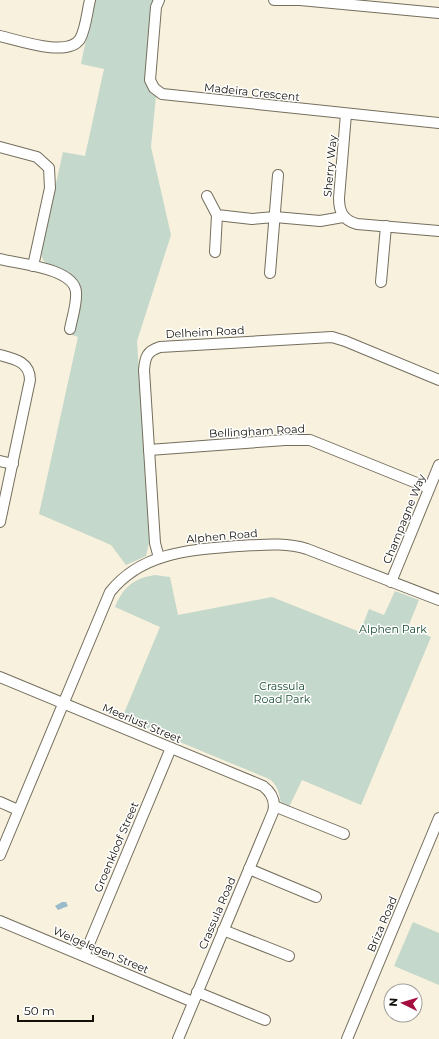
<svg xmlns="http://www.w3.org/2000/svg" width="439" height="1039" viewBox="0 0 439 1039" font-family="Montserrat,sans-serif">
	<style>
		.green { fill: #c4d8cb }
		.water { fill: #99bbcb }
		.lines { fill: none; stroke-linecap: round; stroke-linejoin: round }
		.street-casing { stroke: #746e5d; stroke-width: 12 }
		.street { stroke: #fff; stroke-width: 10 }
		.labels { text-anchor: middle; stroke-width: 3; stroke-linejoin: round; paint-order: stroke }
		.street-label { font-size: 11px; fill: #121009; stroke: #fff }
		.park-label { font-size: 11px; fill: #174c31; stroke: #fff }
	</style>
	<rect width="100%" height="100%" fill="#f8f1dd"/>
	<g class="green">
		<path d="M 94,0 L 153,0 L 146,76 L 148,88 L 156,96 L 151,147 L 171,235 L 137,341 L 150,539 L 146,556 L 126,565 L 111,545 L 39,514 L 78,337 L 72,335 C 75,322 82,305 80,292 C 77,262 41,276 41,251 L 63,152 L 85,156 L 104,69 L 81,64 Z"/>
		<path d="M 155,575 L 170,577 L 178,615 L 272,597 L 360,632 L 369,609 L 384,615 L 395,591 L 419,600 L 408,627 L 431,637 L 361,805 L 302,780 L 289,807 L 281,803 C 279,793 278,785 269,779 L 122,718 L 160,627 L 115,607 C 123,587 134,578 155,575 Z"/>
		<polygon points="413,922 439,933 439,985 394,966"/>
	</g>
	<polygon class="water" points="62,902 66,902 68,906 58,910 55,906"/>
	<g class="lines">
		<g class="street-casing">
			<g id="street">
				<polyline points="159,0 156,7 150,80 154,88 162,94 439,123"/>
				<polyline points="274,0 300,0 439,13"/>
				<path d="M 0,36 C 18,40 68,58 80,39 C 86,28 87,12 90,0"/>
				<path d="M 346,114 L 339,198 C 339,212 343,220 357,224 L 439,231"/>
				<polyline points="0,147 37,157 49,168 50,188 33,266"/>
				<polyline points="207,196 217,215 252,219 275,217 320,221 343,217"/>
				<polyline points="215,252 217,215"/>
				<path d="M 0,259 C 19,264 74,268 76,292 C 77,304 72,318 70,329"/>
				<polyline points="270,273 278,175"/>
				<polyline points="381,282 386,226"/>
				<path d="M 0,355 C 15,359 30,362 30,380 L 0,522"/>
				<polyline points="149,450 285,440 310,440 429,488"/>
				<polyline points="0,461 13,464"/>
				<path d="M 159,558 L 155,543 L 144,370 C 145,357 147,351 160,347 L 332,337 L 345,341 L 439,380"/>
				<polyline points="391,582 439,465"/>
				<path d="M 0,677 L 263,786 C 272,793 276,801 273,812 L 178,1039"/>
				<polyline points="0,802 18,810"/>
				<polyline points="274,806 344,834"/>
				<path d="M 0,855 L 110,592 C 142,552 190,550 238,546 C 262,545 284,542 307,549 L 439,600"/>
				<polyline points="249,869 316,897"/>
				<polyline points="0,921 193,1002"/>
				<polyline points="223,930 289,956"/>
				<polyline points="84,956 171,748"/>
				<polyline points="197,992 265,1020"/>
				<polyline points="347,1039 439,818"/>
			</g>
		</g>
		<use href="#street" class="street"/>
	</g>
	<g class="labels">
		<g class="street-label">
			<text transform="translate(252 92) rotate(6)" y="4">Madeira Crescent</text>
			<text transform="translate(330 166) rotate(-85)" y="4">Sherry Way</text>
			<text transform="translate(205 332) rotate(-3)" y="4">Delheim Road</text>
			<text transform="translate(257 431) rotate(-3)" y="4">Bellingham Road</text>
			<text transform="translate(404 519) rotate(-68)" y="4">Champagne Way</text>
			<text transform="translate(222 536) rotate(-5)" y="4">Alphen Road</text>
			<text transform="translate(142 723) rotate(23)" y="4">Meerlust Street</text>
			<text transform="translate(116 847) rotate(-67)" y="4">Groenkloof Street</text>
			<text transform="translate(217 913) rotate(-67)" y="4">Crassula Road</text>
			<text transform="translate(382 924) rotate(-67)" y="4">Briza Road</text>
			<text transform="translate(101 950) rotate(23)" y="4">Welgelegen Street</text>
		</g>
		<g class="park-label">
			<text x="393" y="633">Alphen Park</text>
			<text x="282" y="690">Crassula<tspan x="282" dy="13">Road Park</tspan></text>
		</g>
	</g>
	<g transform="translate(403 1003) rotate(275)"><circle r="19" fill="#ffffff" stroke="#a09f9d"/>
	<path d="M0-3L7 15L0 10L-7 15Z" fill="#a60d3f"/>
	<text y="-6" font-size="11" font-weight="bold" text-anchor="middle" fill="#121009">N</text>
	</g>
	<path d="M18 1015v6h75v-6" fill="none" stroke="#121009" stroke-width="2"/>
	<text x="24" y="1015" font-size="12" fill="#121009" stroke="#ffffff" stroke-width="3" paint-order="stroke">50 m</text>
</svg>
